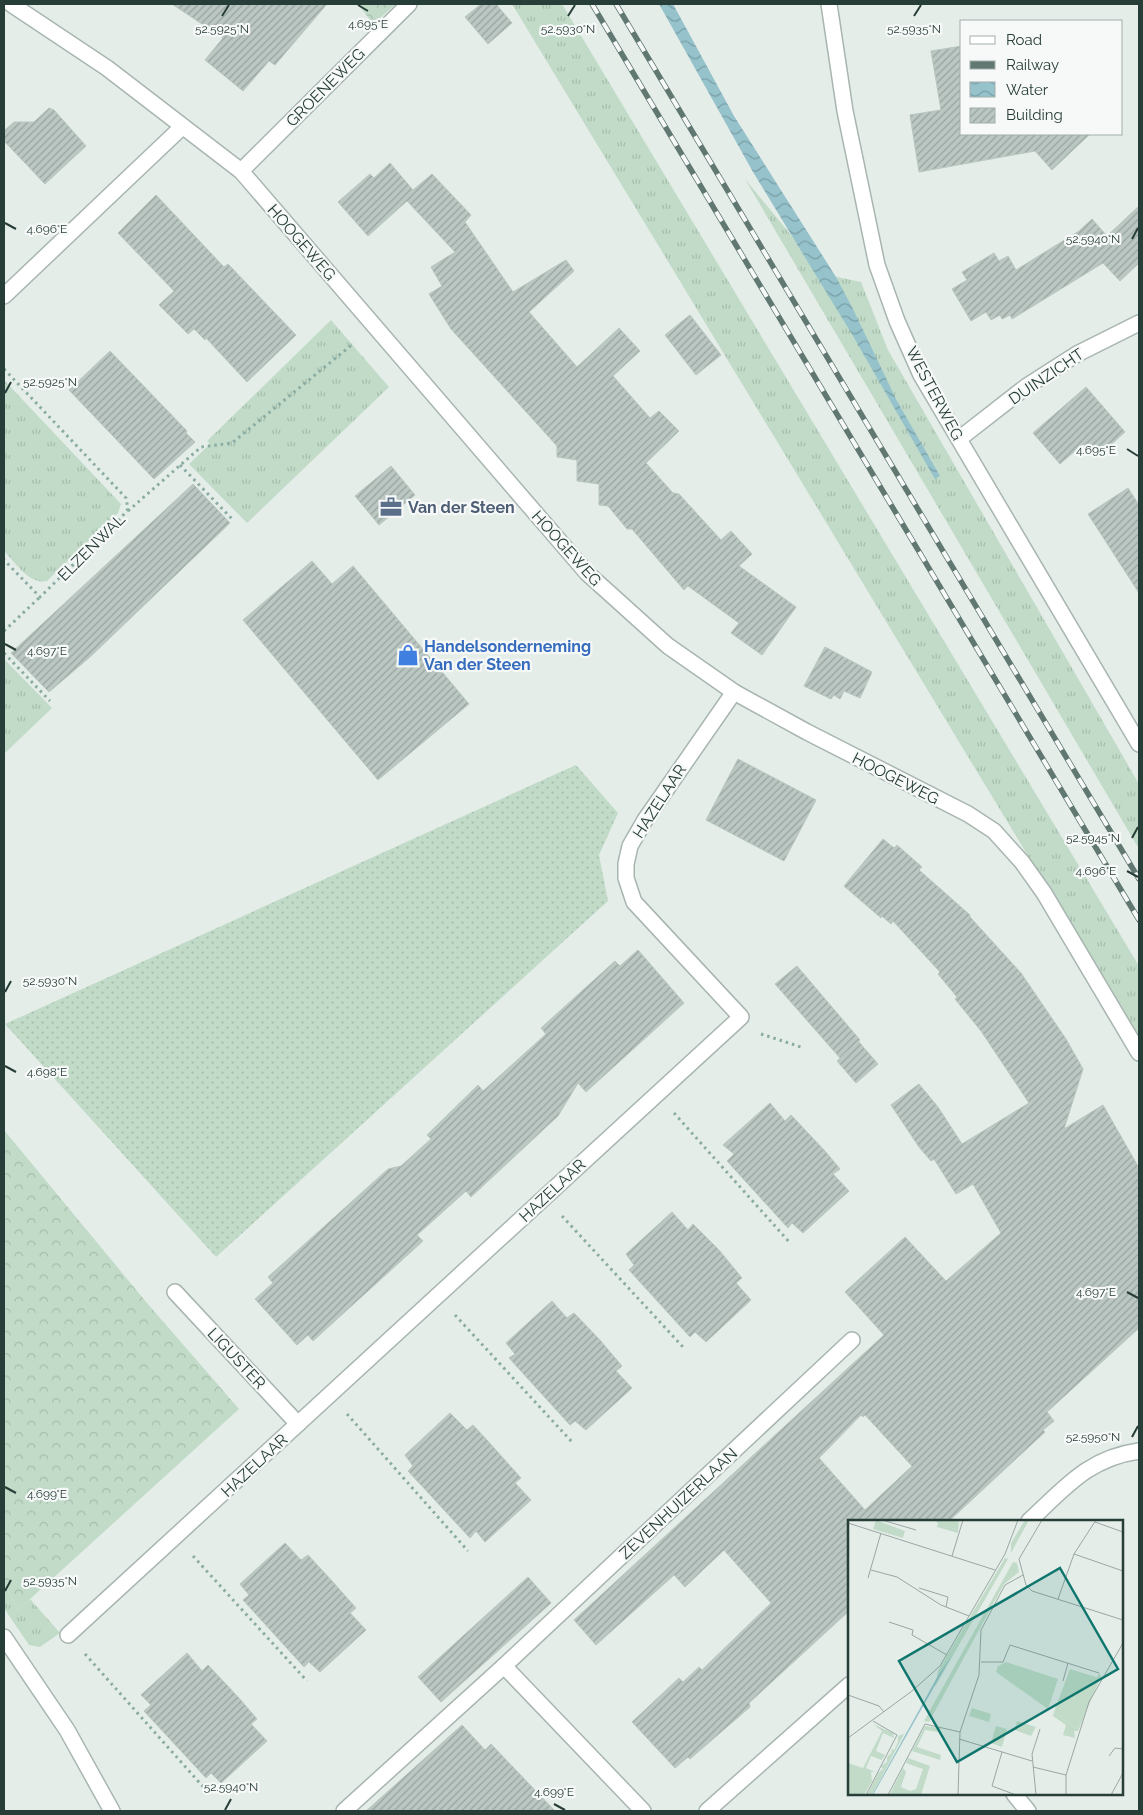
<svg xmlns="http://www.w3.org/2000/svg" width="1143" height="1815" viewBox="0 0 1143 1815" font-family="Raleway,sans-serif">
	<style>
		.grass { fill: url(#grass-tufts) }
		.forest { fill: url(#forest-crowns) }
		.garden { fill: url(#garden-dots) }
		.water { fill: url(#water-waves) }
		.building { fill: url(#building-hatch); stroke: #b8c6c0; fill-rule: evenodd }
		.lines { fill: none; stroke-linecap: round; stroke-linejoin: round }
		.minor-casing { stroke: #a8b5b0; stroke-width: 18 }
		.path { stroke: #8aaca2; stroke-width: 3; stroke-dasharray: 2.5 4; stroke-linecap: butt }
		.minor { stroke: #fff; stroke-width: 15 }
		.rail-casing { stroke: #617872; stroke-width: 5.5 }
		.rail { stroke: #f6f9f8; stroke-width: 4; stroke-dasharray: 11; stroke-linecap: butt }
		.ticks { fill: none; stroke: #273d37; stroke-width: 2 }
		.labels { text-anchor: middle; stroke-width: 4.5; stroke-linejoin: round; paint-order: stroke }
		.street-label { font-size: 16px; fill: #273d37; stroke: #f6f9f8 }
		.service-label { font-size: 16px; font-weight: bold; fill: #4e5e75; stroke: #f6f9f8; text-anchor: start }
		.shop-label { font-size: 16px; font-weight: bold; fill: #366cbe; stroke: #f6f9f8; text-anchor: start }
		.inset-road { fill: none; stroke: #99a7a2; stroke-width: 1 }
		.view { fill: #0f766e; fill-opacity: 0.15; stroke: #0f766e; stroke-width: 2.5 }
		.inset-edge { fill: none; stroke: #273d37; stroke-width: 2.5 }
		.ticks-label { font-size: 12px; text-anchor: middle; fill: #273d37; stroke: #f6f9f8; stroke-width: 4.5; stroke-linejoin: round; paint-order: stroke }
	</style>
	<defs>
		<pattern id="grass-tufts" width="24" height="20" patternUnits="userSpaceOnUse" patternTransform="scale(1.25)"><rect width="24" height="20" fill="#c1dbc8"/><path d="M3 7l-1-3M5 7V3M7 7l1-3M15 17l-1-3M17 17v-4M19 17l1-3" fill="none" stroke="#a6bdac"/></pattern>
		<pattern id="forest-crowns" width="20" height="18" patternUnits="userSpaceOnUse" patternTransform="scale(1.25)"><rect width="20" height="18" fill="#c1dbc8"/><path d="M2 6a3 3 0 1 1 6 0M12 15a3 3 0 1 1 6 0" fill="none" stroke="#a6bdac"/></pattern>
		<pattern id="garden-dots" width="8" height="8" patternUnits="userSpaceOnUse" patternTransform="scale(1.25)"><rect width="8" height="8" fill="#c1dbc8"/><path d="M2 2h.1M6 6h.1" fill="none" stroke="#a6bdac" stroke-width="1.8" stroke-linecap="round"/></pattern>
		<pattern id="water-waves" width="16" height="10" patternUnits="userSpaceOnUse" patternTransform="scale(1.25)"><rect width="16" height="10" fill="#95c2cb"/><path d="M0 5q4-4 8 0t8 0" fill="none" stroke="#7a9fa6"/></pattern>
		<pattern id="building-hatch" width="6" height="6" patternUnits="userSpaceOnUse" patternTransform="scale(1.25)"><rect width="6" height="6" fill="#bbc7c2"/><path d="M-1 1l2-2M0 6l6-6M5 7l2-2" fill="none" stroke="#98a39e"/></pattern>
	</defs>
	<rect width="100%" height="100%" fill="#e5ede9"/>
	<g class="grass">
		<polygon points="512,4 562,4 1139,966 1139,1039"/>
		<polygon points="745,179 823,274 861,282 888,350 1139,784 1139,849"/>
		<polygon points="331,320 389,387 247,523 189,464 210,444 207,441"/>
		<path d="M 4,380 L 121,504 L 118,513 L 47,581 C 29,585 15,562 4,551 Z"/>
		<polygon points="4,659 52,708 4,754"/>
		<polygon points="4,1582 18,1610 30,1599 60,1633 40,1647 29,1645 4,1608"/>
	</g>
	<g class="forest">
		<polygon points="358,4 396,4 373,24"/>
		<polygon points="4,1130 147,1303 239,1409 18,1610 4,1582"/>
	</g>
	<polygon class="garden" points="576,765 618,813 599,855 608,901 216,1257 5,1024"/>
	<polygon class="water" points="659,4 673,4 734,116 836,277 853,309 897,401 940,476 935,479 853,336 753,172"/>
	<g class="building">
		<polygon points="172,4 327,4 275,65 269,61 243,91 205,60 223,38"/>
		<polygon points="481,4 496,4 512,23 488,44 465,17"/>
		<polygon points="962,46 962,134 1090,134 1052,170 1035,151 919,172 910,115 941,110 931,51"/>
		<polygon points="49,108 54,110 86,146 45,184 4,141 4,131 14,122 34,122"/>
		<polygon points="390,163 413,190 432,174 471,215 465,222 513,292 566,260 574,271 529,312 577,367 619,328 640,351 613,376 650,418 659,411 679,431 646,463 673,493 679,494 721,540 731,531 752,554 739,566 796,607 762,655 731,633 739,623 688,586 684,590 632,529 627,529 608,506 599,505 599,484 577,481 577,460 557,457 557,446 451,329 429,294 442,286 431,267 455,252 407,201 368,236 338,202 370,174 374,178"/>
		<polygon points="156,195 224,267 228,264 296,335 247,382 206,338 205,340 194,329 188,334 159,305 174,291 118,233"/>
		<polygon points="1139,206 1139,263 1120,281 1103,263 1012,319 1010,315 1002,319 1000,315 991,320 986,312 971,321 952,289 967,280 962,272 994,253 999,261 1008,256 1016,270 1079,231 1092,219 1107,236"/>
		<polygon points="690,315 721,355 696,375 665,335"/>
		<polygon points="110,351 187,431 186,433 195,442 154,479 69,390"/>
		<polygon points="1086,387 1125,432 1096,458 1083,444 1060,464 1033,433"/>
		<polygon points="391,466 415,495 379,525 355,496"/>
		<polygon points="193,484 230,523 90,657 49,692 11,653"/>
		<polygon points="1128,488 1139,505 1139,593 1088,514"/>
		<polygon points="312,561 332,584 353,566 469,704 378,780 243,620"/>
		<polygon points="825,647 872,672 860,698 844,691 840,699 834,695 831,699 804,686"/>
		<polygon points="738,759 816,800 784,861 706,820"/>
		<path d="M 883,839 L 894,848 L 897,845 L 922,867 L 919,870 L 970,915 L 970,917 L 1021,973 L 1066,1039 L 1083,1069 L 1064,1129 L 1103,1105 L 1139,1168 L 1139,1328 L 1047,1412 L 1054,1421 L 1043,1430 L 1045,1432 L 949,1521 L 849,1521 L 849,1611 L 749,1703 L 750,1707 L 690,1759 L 688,1757 L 675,1768 L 632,1722 L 679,1678 L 683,1682 L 699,1667 L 702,1670 L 771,1603 L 724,1550 L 685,1587 L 674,1575 L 596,1645 L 574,1620 L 884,1335 L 845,1292 L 905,1237 L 946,1281 L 1001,1233 L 973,1184 L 956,1194 L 934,1159 L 931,1161 L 919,1147 L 891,1105 L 919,1084 L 938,1107 L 962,1144 L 1029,1103 L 981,1031 L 955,999 L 957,997 L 938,974 L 940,972 L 893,921 L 891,924 L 882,916 L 881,918 L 844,886 ZM 861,1415 L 863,1417 L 865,1415 L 912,1466 L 865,1510 L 819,1458 Z"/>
		<polygon points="638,950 684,1003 586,1092 578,1083 558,1116 471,1197 466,1191 417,1235 423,1241 313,1341 308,1335 297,1345 255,1299 273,1283 268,1277 388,1169 401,1166 431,1139 427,1135 478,1085 483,1091 546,1034 541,1028 615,961 620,966"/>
		<polygon points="797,966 860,1040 840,1058 775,984"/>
		<polygon points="859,1042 878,1064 856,1083 837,1061"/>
		<polygon points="770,1103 785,1121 791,1115 825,1151 840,1169 833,1174 849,1191 803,1233 792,1223 788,1228 727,1161 734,1154 723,1145"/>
		<polygon points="672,1212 688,1230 693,1224 719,1250 742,1278 736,1283 751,1300 706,1342 695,1332 690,1337 629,1270 634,1265 626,1254"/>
		<polygon points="552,1301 567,1318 574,1313 599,1339 622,1366 616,1371 632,1388 586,1430 575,1421 570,1425 509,1358 515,1354 506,1343"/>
		<polygon points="450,1413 467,1430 473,1425 486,1439 521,1478 515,1483 531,1500 485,1542 476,1531 470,1538 408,1471 413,1466 405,1455"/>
		<polygon points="285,1543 301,1560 308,1555 332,1581 356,1608 350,1613 366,1630 320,1672 309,1662 304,1667 243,1600 249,1595 240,1584"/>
		<polygon points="528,1577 551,1603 441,1702 418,1677"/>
		<polygon points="187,1653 202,1671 208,1665 239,1698 257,1719 251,1724 267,1741 221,1783 211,1773 206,1778 144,1711 151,1705 141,1695"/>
		<polygon points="462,1725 485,1750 491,1744 555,1811 366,1811"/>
	</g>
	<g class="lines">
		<g class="minor-casing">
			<g id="minor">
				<polyline points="11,4 107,68 241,171 587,573 668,646 734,692 807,732 968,814 994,831 1022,862 1044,893 1139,1053"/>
				<polyline points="829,4 845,111 877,265 897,321 921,375 1139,744"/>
				<polyline points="241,171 409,4"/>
				<polyline points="4,296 182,127"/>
				<polyline points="959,439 1027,386 1077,354 1139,323"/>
				<polyline points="175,1292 298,1424"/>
				<path d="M 1029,1521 C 1065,1488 1088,1458 1139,1451"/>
				<polyline points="68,1635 741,1017 634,902 626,878 626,864 630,846 645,820 734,692"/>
				<polyline points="4,1637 67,1730 112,1811"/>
				<polyline points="504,1666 643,1811"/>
				<polyline points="1014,1794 1028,1811"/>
				<polyline points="344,1811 504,1666 852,1340"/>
				<polyline points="707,1811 849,1685"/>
			</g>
		</g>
		<g class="path">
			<polyline points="4,369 126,498 128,509 121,518 40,597 4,560"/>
			<polyline points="180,465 234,521"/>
			<polyline points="128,511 201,447 232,443 354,343"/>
			<polyline points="4,631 40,597"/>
			<polyline points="4,653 50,701"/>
			<polyline points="761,1034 801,1047"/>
			<polyline points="674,1113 791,1244"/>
			<polyline points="562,1216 683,1347"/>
			<polyline points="455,1315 572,1442"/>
			<polyline points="347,1414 468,1551"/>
			<polyline points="193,1556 307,1681"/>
			<polyline points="85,1654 206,1790"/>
		</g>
		<use href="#minor" class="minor"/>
		<g class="rail-casing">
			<g id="rail">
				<polyline points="592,4 1139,920"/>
				<polyline points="616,4 1139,879"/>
			</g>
		</g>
		<use href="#rail" class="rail"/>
	</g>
	<path class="ticks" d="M 358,5 L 368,11M 222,16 L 229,5M 568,16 L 575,5M 914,16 L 921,5M 5,223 L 16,229M 1132,239 L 1138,228M 5,393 L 11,382M 1127,449 L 1138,456M 5,644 L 16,650M 1132,838 L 1138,827M 1127,871 L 1138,877M 5,992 L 11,981M 5,1066 L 16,1072M 1127,1292 L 1138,1298M 1132,1437 L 1138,1426M 5,1487 L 16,1493M 5,1591 L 11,1580M 554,1804 L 565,1810M 225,1810 L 231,1799"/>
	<defs>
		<g id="office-bare" transform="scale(1.725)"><path d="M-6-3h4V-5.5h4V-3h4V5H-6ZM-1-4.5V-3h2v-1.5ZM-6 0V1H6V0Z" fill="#5c6f8a" stroke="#f6f9f8" stroke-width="2.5" paint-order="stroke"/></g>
		<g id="shop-bare" transform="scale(1.725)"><path d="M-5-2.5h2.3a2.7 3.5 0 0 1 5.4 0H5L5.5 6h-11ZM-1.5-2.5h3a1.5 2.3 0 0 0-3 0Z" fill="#3f7fe0" stroke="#f6f9f8" stroke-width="2.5" paint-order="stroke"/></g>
	</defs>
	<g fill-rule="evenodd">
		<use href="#office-bare" x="391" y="507"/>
		<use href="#shop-bare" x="408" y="655"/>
	</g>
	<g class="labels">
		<g class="street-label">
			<text transform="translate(325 87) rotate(-45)" y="6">GROENEWEG</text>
			<text transform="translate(302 242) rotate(49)" y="6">HOOGEWEG</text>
			<text transform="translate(1046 376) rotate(-34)" y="6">DUINZICHT</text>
			<text transform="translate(935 393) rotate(62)" y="6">WESTERWEG</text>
			<text transform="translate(91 547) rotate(-45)" y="6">ELZENWAL</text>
			<text transform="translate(567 548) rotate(48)" y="6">HOOGEWEG</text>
			<text transform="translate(896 778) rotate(27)" y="6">HOOGEWEG</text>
			<text transform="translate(659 801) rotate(-57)" y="6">HAZELAAR</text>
			<text transform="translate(552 1190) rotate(-43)" y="6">HAZELAAR</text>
			<text transform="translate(237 1358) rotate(47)" y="6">LIGUSTER</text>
			<text transform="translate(254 1465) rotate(-43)" y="6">HAZELAAR</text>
			<text transform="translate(678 1503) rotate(-43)" y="6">ZEVENHUIZERLAAN</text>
		</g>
		<g class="service-label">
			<text x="408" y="513">Van der Steen</text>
		</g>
		<g class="shop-label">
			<text x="424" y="652">Handelsonderneming<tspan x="424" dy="18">Van der Steen</tspan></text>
		</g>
	</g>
	<g transform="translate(848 1520)">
		<rect width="275" height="275" fill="#e5ede9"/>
		<path d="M 28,0 L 57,11 L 55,18 L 25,9 ZM 86,0 L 111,0 L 110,13 L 89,7 L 90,3 ZM 177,0 L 181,0 L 163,33 L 163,23 ZM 157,38 L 160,39 L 87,167 L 90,151 ZM 165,42 L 169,43 L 171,52 L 156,64 L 81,202 L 76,201 ZM 251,153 L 253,156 L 230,211 L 226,211 L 227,218 L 215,215 L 218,205 L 205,196 L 206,192 L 228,209 ZM 124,188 L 143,194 L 141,202 L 121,196 ZM 64,199 L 24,275 L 19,275 L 30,253 L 35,249 L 33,246 L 39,242 L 39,237 L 44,232 L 43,229 L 46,230 L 50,222 L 50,216 L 56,214 ZM 169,201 L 188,207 L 183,216 L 167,210 ZM 25,204 L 45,213 L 46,218 L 35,213 L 28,231 L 37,235 L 34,240 L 23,236 L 18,248 L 27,252 L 23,252 L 24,261 L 16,275 L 0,275 L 0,243 L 15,248 L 34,211 ZM 148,206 L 159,209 L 154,227 L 143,223 Z" fill="#c1dbc8"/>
		<path d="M 222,149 L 251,158 L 228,209 L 206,192 ZM 77,206 L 93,208 L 91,212 L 77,210 L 69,227 L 93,235 L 92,240 L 64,231 ZM 60,238 L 82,246 L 73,275 L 42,274 L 55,248 L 58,252 L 53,267 L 62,271 L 68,269 L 75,249 L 58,243 Z" fill="#c1dbc8"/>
		<path d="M 158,142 L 210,159 L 200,189 L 148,152 L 150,146 Z" fill="#c1dbc8"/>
		<path d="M 104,135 L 25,275 L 24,275 L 91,154 Z" fill="#95c2cb"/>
		<path class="inset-road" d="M 34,0 L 68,10M 247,2 L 275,12M 0,3 L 147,50M 226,34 L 275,51M 104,36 L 115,0M 171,39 L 178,65 L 184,71 L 275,100M 171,39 L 194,0M 23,50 L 49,57 L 93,85 L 121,96M 20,58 L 33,13M 71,68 L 100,77 L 98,87M 210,79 L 226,34 L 248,0M 41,102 L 65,110 L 64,115 L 99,135M 133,142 L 155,142 L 162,125 L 251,153M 215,161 L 220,143M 0,175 L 31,186 L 36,192M 0,218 L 64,171 L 92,146 L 157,34 L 170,0M 111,219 L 184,241M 154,232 L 144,266 L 168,275M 261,236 L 267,228 L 275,229M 185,247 L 218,255M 18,275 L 49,215 L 25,201M 40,275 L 77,204 L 112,212M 110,275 L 112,212 L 131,155 L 133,110 L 157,65 L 175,55M 188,275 L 184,234 L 192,209M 218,275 L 218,255 L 241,182 L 275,123M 263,275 L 275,253"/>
		<path class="view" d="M 212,48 L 270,149 L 109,242 L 51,141 Z"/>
		<rect width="275" height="275" class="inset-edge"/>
	</g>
	<g class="ticks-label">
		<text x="368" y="28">4.695°E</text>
		<text x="222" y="33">52.5925°N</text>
		<text x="568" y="33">52.5930°N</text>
		<text x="914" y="33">52.5935°N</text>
		<text x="47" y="233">4.696°E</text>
		<text x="1093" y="243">52.5940°N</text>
		<text x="50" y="386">52.5925°N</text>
		<text x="1096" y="454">4.695°E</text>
		<text x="47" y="655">4.697°E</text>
		<text x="1093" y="842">52.5945°N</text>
		<text x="1096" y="875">4.696°E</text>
		<text x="50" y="985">52.5930°N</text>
		<text x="47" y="1076">4.698°E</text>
		<text x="1096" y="1296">4.697°E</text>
		<text x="1093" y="1441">52.5950°N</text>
		<text x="47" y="1498">4.699°E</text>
		<text x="50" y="1585">52.5935°N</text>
		<text x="231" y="1791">52.5940°N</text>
		<text x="554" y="1796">4.699°E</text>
	</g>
	<rect width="1143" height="1815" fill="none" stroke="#273d37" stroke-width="10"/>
	<rect x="960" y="20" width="162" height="115" fill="#f6f9f8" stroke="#a3aeab"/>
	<rect x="970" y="36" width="25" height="8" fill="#ffffff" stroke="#a3aeab"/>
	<text x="1006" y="45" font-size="15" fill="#273d37">Road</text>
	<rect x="970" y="61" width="25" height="8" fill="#617872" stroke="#a3aeab"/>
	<text x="1006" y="70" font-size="15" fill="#273d37">Railway</text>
	<rect x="970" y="82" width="25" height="15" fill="url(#water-waves)" stroke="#a3aeab"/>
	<text x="1006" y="95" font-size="15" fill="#273d37">Water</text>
	<rect x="970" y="108" width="25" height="15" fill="url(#building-hatch)" stroke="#a3aeab"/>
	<text x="1006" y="120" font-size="15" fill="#273d37">Building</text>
</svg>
